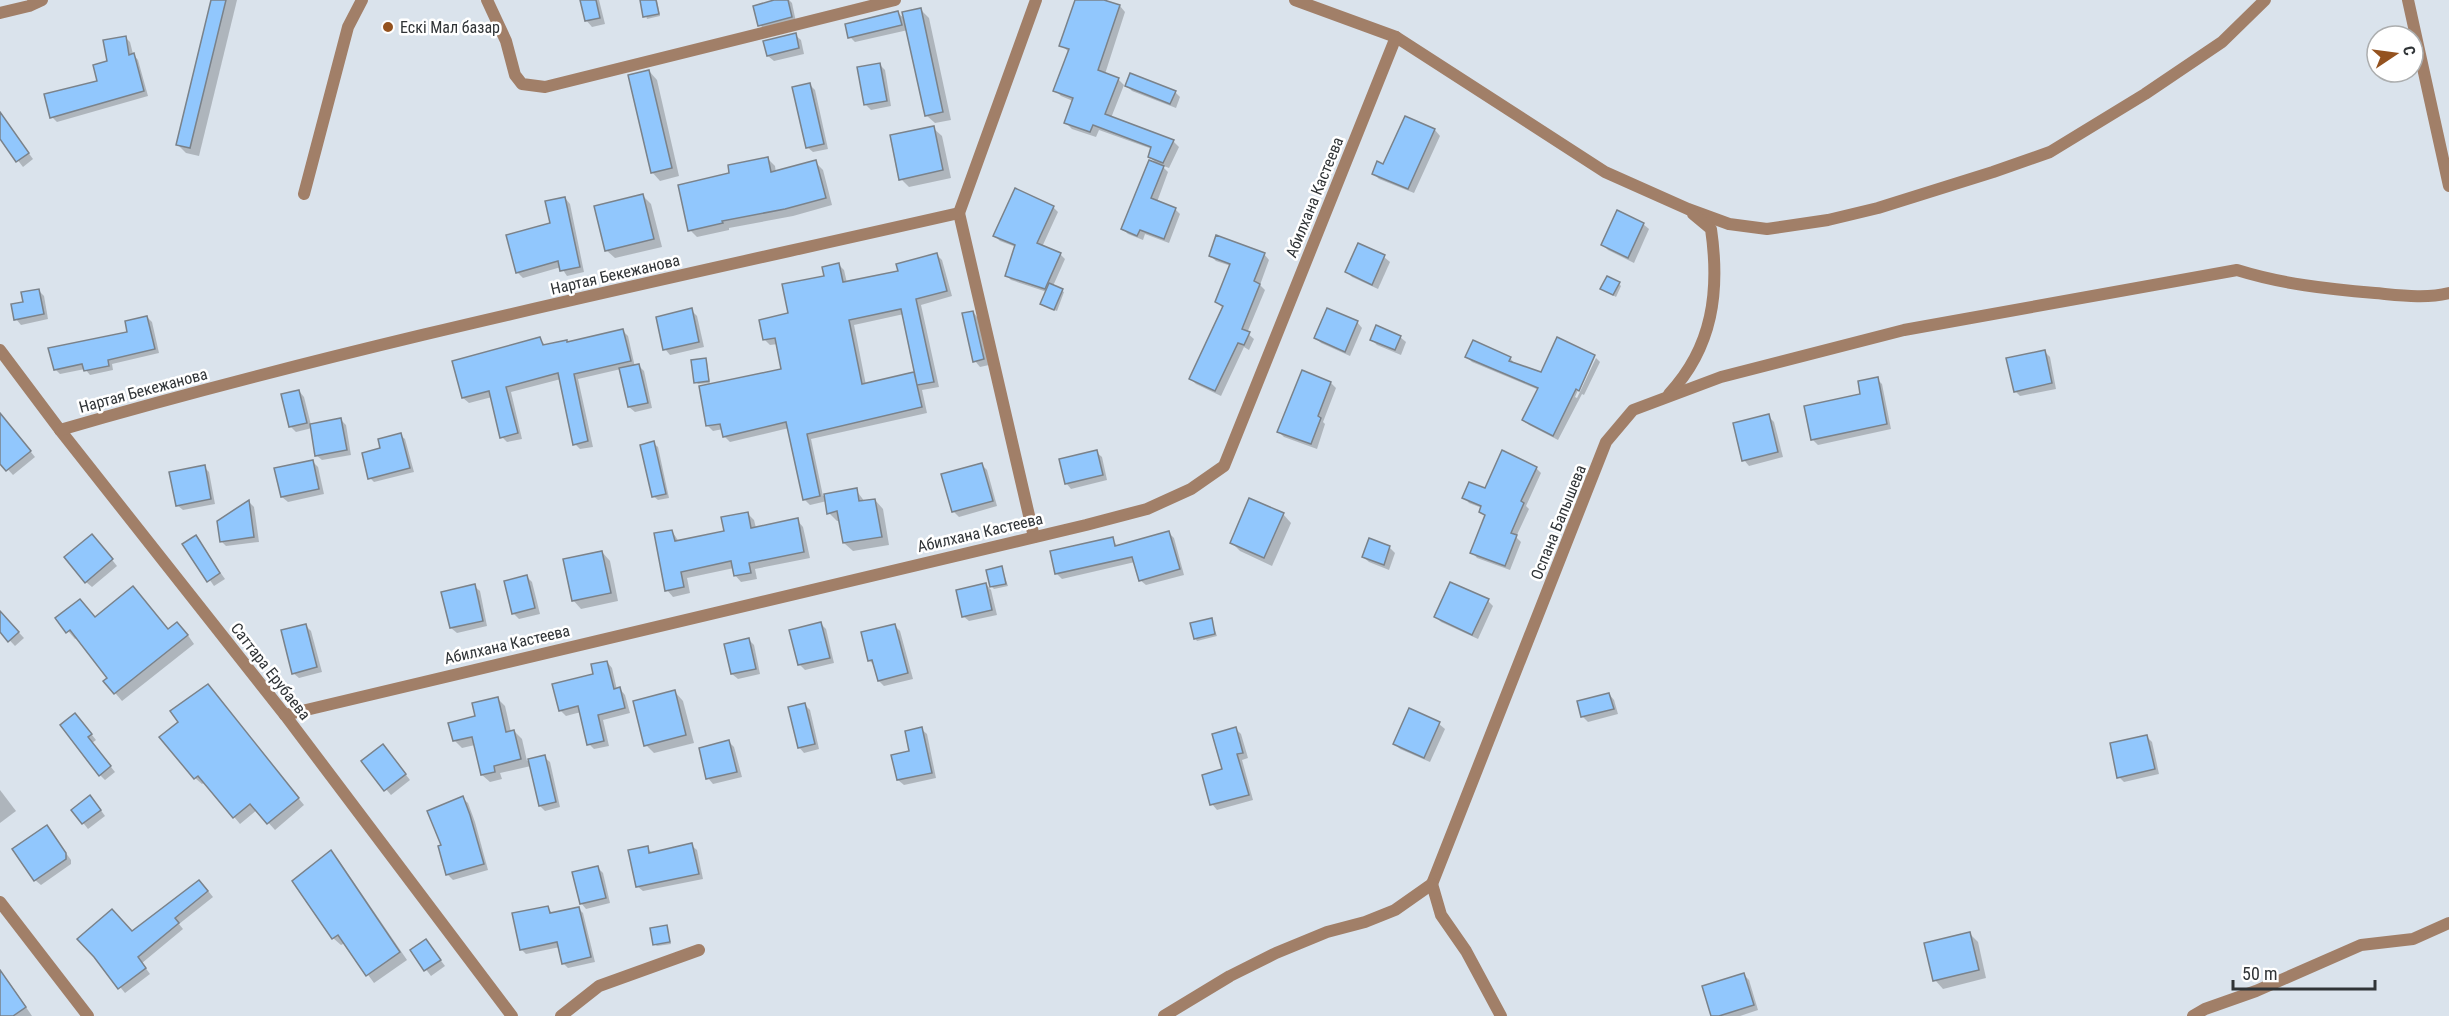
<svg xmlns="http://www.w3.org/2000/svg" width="2449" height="1016" viewBox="0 0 2449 1016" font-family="'Roboto Condensed',sans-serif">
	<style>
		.shadow { fill: #0003; fill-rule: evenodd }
		.building { fill: #91c7fd; stroke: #7a828a; stroke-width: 1.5; fill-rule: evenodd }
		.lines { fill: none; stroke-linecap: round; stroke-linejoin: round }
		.minor { stroke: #a17f68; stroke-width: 12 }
		.poi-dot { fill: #94521f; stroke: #fff; stroke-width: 2 }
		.labels { text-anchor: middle; stroke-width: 5; stroke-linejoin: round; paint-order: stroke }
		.poi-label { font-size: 16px; fill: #303437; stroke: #fff; text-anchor: start }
		.street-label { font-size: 16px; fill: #303437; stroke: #fff }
	</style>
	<rect width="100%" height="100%" fill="#dae3ec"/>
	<g class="shadow">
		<polygon points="212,0 237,0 199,156 186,153 177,144"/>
		<polygon points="581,0 599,0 605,24 592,27 586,20"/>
		<polygon points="641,0 657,0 660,16 647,19"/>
		<polygon points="779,0 789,0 792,3 796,22 765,30 760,25"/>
		<polygon points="1077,0 1100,0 1120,6 1125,12 1105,74 1118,79 1124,85 1111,118 1173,141 1179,147 1169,168 1161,165 1168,172 1157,202 1175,209 1180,214 1169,243 1145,234 1143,240 1128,234 1123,229 1158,165 1149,156 1152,149 1099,130 1096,137 1072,129 1066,123 1073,101 1061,96 1055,90 1069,52 1061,45"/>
		<polygon points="920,9 929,18 951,120 935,123 926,115 908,30 855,42 850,37 898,13 906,20"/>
		<polygon points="795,35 801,40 804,54 774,61 768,56"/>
		<polygon points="125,37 130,42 133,54 138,60 148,96 57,122 52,117 99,83 109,62"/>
		<polygon points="879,64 885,70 891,106 871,110 866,105"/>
		<polygon points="649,71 657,80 679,176 660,181 652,172"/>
		<polygon points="809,84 815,90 828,149 813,152 807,147"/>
		<polygon points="1127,86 1175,92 1180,97 1176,108 1132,91"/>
		<polygon points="1406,118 1435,130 1440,136 1414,193 1379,179 1374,174 1384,166"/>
		<polygon points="8,125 33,159 23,167 0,137 0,130"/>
		<polygon points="933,128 942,136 951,178 909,187 901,179"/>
		<polygon points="767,158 775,166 776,173 815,162 823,170 832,205 793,216 729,228 729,230 697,237 690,230 731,174"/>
		<polygon points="643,196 651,204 662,247 615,258 606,250"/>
		<polygon points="565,198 570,204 584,272 567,276 561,267 523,278 517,272 552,224"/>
		<polygon points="1053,207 1058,212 1042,247 1060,254 1065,259 1053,286 1064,292 1057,311 1044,306 1047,292 1011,280 1006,275 1016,247 1000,241 995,236"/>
		<polygon points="1643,224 1649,229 1634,263 1608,250 1603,245"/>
		<polygon points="1359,245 1384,257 1390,262 1378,289 1352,277 1347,272"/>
		<polygon points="1264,254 1269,260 1260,285 1265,290 1247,333 1254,339 1249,350 1244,347 1221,396 1196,384 1191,379 1223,308 1217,302 1231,266 1216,261 1210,255"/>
		<path d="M 937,255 L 942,260 L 952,296 L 921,305 L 939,387 L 922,390 L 927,413 L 811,439 L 823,496 L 856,490 L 865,502 L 875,500 L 883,509 L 889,545 L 853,551 L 844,543 L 840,521 L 837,521 L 829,513 L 827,501 L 810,505 L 804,499 L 789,428 L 730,442 L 724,436 L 723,429 L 713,431 L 707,425 L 710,383 L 698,384 L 696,382 L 705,359 L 707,362 L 710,385 L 783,370 L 778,344 L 770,345 L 765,340 L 839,265 L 844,270 L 847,283 L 900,272 ZM 904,314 L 917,377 L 914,374 L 866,385 L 854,325 Z"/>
		<polygon points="1619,284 1621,286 1616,297 1602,289"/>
		<polygon points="38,290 44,296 48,319 21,325 16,319 25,303"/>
		<polygon points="691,310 697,316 704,347 670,355 665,349"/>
		<polygon points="973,312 978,318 989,365 980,367 975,361"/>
		<polygon points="147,317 152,322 159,353 112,364 113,370 90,375 85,369 60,374 55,369 129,333"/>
		<polygon points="1357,322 1362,328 1350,356 1321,343 1316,338"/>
		<polygon points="623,331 628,336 635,367 639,366 644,371 652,408 635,412 629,407 621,369 578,379 593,447 580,449 575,444 561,379 511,392 522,439 507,442 502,437 492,397 469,403 463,398 540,339 546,346 568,344"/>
		<polygon points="1400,337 1406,342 1401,355 1377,345 1372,340"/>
		<polygon points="2044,351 2050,357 2056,389 2020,396 2015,391"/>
		<polygon points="1593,356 1575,397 1577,398 1596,358 1600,362 1584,395 1582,394 1558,440 1529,425 1524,420 1539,390 1472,362 1467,357 1510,358 1515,364 1541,374"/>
		<polygon points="1877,379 1882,384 1891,429 1818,445 1813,440 1806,407 1862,395"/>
		<polygon points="1331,383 1336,388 1323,422 1325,424 1317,449 1284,437 1279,432"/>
		<polygon points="299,391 304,397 311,425 341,420 346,425 351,455 322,460 316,455 312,428 296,432 290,426"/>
		<polygon points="0,414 35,457 13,475 2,463 0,464"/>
		<polygon points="1768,416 1774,422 1783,457 1749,466 1744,460"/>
		<polygon points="400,435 405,439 414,472 374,482 370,478 382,450"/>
		<polygon points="653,443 658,447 669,498 658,500 653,496"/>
		<polygon points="1096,452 1102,457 1107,480 1071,489 1066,483"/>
		<polygon points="312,461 318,467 324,494 288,502 282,497"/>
		<polygon points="982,465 987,470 997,506 959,517 953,511"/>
		<polygon points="204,467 209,472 215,504 183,510 177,505"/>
		<polygon points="1536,468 1541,473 1526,506 1529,509 1516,537 1521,542 1510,570 1477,558 1472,552 1486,517 1481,512 1482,508 1469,503 1464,497"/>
		<polygon points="249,502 254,507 259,542 226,546 221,541"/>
		<polygon points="748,514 754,520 756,528 797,520 803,527 810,558 755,569 757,579 741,582 735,575 734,568 687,578 690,593 673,597 667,590 672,531 679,542 726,532"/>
		<polygon points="1283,514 1291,523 1272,566 1240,551 1232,543"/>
		<polygon points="1169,533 1174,538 1184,575 1146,585 1140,580 1135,562 1062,579 1056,573 1112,539 1118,547"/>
		<polygon points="195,537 225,579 214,586 185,544"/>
		<polygon points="1369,540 1390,548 1395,553 1389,570 1369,562 1363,557"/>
		<polygon points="97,541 117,566 92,587 86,582"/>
		<polygon points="602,552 610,561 618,601 581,609 573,600"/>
		<polygon points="1002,568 1008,586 994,589 992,587"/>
		<polygon points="527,577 532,582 540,614 519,619 513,613"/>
		<polygon points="986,584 991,590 997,615 969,621 963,616"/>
		<polygon points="474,586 480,591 487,626 457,633 451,628"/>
		<polygon points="1488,601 1493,606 1478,639 1441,622 1436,617"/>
		<polygon points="0,612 24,638 15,646 0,630"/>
		<polygon points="57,618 95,618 185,631 194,644 122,701 105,681 109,678 77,638 75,639"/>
		<polygon points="1211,620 1217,636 1197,641 1195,638"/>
		<polygon points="821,624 826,629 834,663 805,670 799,664"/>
		<polygon points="306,626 311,631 322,672 299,678 293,673"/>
		<polygon points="895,626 900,631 913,679 884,686 879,681 875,666 869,660"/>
		<polygon points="749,640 754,645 760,674 738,679 732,674"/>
		<polygon points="607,662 612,668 617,690 620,689 625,695 630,713 603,720 609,746 594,749 589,744 581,712 566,716 560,710"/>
		<polygon points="208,686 304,805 275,830 257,810 240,824 205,782 202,784 195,778 161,737 180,722"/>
		<polygon points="675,692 683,701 694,743 654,753 646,745"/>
		<polygon points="1609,694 1614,700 1618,714 1588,722 1583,717 1579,702"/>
		<polygon points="498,699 505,706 511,732 514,731 522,739 527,761 544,757 550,762 560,807 545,811 540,806 531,766 500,773 502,779 490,782 482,775 475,745 462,748 455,741 450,724 477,717"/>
		<polygon points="805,705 810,710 819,749 804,753 799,747"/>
		<polygon points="1410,710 1439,724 1445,729 1430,762 1400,749 1394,743"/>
		<polygon points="80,720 96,740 92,743 115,772 105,780 100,775"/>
		<polygon points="921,729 927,734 936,778 904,785 898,780"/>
		<polygon points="1236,729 1241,734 1248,758 1242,760 1253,800 1217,810 1212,804"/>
		<polygon points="2146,736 2152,742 2159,774 2124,782 2119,777"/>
		<polygon points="729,742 734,747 742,777 713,784 708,778"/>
		<polygon points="388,752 410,780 391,795 363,762"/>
		<polygon points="0,790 16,811 0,823"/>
		<polygon points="462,798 468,803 475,822 488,870 453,880 447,874 443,846"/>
		<polygon points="95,802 105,816 88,829 73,810"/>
		<polygon points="47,827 71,860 71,864 41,885 35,880"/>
		<polygon points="691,845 697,850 703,879 643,891 637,886 647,848 653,854"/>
		<polygon points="331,852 338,859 407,960 374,983 345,943 341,945 333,938"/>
		<polygon points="598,868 603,873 610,903 586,909 581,903"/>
		<polygon points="205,887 213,897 179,924 183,929 142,963 150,974 125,993 95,956"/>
		<polygon points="548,908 552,913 578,908 583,913 595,962 568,968 563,963 560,947 526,954 521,949"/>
		<polygon points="666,927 671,944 657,946 654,944"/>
		<polygon points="1970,934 1978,942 1986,978 1943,989 1935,980"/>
		<polygon points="426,941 445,966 431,976 412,951"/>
		<polygon points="1744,975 1749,980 1758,1010 1740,1016 1713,1016"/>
		<polygon points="3,977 9,982 32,1016 0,1016 0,979"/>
	</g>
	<g class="building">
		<polygon points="211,0 226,0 190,148 176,145"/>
		<polygon points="580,0 596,0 600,18 585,21"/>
		<polygon points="640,0 656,0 659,14 643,17"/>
		<polygon points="774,0 788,0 792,17 758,26 753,6"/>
		<polygon points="1075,0 1104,0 1120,5 1098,70 1119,78 1105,114 1174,140 1163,163 1148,157 1151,147 1093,125 1090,132 1064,123 1073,98 1053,91 1069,49 1059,46"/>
		<polygon points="921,8 943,112 925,116 902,12"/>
		<polygon points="898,11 902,25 848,38 845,24"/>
		<polygon points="796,33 799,48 767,56 763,41"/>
		<polygon points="126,36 129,55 134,53 144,91 50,118 44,94 97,81 93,65 107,61 103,40"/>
		<polygon points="880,63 887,101 864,105 857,67"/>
		<polygon points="649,70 672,168 651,173 628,75"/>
		<polygon points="1130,73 1176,91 1170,104 1125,86"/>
		<polygon points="810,83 824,144 806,148 792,87"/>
		<polygon points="0,112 29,153 16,162 0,139"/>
		<polygon points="1405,116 1435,129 1408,189 1372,174 1377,161 1383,164"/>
		<polygon points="934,126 943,170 899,180 890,135"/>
		<polygon points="768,157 771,172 816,160 826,198 785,209 722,221 723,223 688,231 678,185 729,173 728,165"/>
		<polygon points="1149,160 1164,166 1151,198 1176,208 1164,239 1140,230 1137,236 1121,229"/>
		<polygon points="1015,188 1054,206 1037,243 1061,253 1045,289 1005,276 1015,245 993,236"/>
		<polygon points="643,194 654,239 605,251 594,206"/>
		<polygon points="565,197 580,267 560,271 558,261 516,273 506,235 550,223 545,201"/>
		<polygon points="1617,210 1644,223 1628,258 1601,245"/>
		<polygon points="1216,235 1265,253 1254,281 1260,284 1242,329 1250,332 1244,345 1238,343 1215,391 1189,379 1223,306 1215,302 1230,264 1209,256"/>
		<polygon points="1358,243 1385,255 1372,285 1345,272"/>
		<path d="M 937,253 L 947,291 L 916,299 L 934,382 L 917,385 L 922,407 L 807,434 L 820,496 L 803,500 L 786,422 L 723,437 L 720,424 L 706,426 L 699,386 L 781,369 L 775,338 L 763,340 L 759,320 L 788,313 L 782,284 L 824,276 L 822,267 L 839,263 L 843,282 L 898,271 L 896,264 ZM 901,309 L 917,385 L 914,372 L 862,384 L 849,320 Z"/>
		<polygon points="1607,276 1620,282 1613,295 1600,289"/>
		<polygon points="1049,283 1063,289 1054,310 1040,304"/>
		<polygon points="39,289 44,314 14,320 11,304 23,302 21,292"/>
		<polygon points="692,308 699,342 663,350 656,317"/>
		<polygon points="1327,308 1358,321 1345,352 1314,338"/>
		<polygon points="973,311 984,359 973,362 962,313"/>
		<polygon points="147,316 155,349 108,360 109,366 84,371 82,364 54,370 48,348 127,332 125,321"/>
		<polygon points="1376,325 1401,336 1395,350 1370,340"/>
		<polygon points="623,329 631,361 574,374 588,441 573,445 558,373 506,387 518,433 500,438 489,391 462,398 452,361 540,337 543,345 567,340 567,342"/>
		<polygon points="1557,337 1595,355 1579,391 1576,389 1553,436 1522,420 1538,388 1465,357 1473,340 1511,357 1509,361 1541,372"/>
		<polygon points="2045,350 2052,383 2014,392 2006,358"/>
		<polygon points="706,358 709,381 694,383 691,360"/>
		<polygon points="639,364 648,403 628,407 619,368"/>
		<polygon points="1302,370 1331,382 1318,416 1321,418 1311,444 1277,432"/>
		<polygon points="1878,377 1887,424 1811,440 1804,406 1860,394 1858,381"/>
		<polygon points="299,390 307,423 289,427 281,394"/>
		<polygon points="0,413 31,451 6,471 0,464"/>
		<polygon points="1769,414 1778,452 1742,461 1733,423"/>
		<polygon points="341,418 347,450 315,456 310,424"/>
		<polygon points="401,433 410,468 368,479 362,453 380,448 378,439"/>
		<polygon points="654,441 666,494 652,497 640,445"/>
		<polygon points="1097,450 1103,475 1065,484 1059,459"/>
		<polygon points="1502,450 1537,467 1521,501 1524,503 1511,533 1517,535 1505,566 1470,553 1485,515 1479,512 1481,506 1462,498 1469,482 1485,488"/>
		<polygon points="313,460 319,489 281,497 274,468"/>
		<polygon points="982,463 993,501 952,512 941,474"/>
		<polygon points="205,465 211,499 176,506 169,472"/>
		<polygon points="857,488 859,501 875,499 882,537 843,543 837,511 827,514 824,494"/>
		<polygon points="1249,498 1284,513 1264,558 1230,543"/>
		<polygon points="249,500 254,537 220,542 217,521"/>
		<polygon points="748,512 751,528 798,518 804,552 749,563 751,573 734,576 731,561 681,572 684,587 665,591 654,533 672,530 675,541 724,531 721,517"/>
		<polygon points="1169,531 1180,569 1139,581 1132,557 1055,574 1050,551 1113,537 1115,546"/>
		<polygon points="92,534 113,559 85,583 64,557"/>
		<polygon points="196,535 220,573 207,582 182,544"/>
		<polygon points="1369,538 1390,546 1384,565 1362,557"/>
		<polygon points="602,551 611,593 572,601 563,559"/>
		<polygon points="1002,566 1006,584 990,587 986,570"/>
		<polygon points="527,575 535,608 512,614 504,581"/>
		<polygon points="1450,582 1489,599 1472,635 1434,617"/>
		<polygon points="986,583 992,610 962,617 956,590"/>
		<polygon points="475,584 483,621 450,628 441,592"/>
		<polygon points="133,586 168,629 177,622 188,635 114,694 103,681 107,678 70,630 66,633 55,618 80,599 95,617"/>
		<polygon points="0,611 19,632 8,642 0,632"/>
		<polygon points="1212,618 1215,634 1194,639 1190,623"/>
		<polygon points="821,622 830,658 798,665 789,630"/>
		<polygon points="306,624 317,667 292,674 281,630"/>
		<polygon points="895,624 908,673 878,681 872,660 868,661 861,632"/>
		<polygon points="749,638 756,669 731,674 724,644"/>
		<polygon points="607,661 614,689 620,687 625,708 598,715 604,741 587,745 578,706 559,711 552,684 593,674 591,664"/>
		<polygon points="208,684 299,798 267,824 250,804 233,818 198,776 194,779 159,737 178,722 170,711"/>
		<polygon points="675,690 686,735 644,746 633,701"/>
		<polygon points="1609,693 1614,709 1581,717 1577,701"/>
		<polygon points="498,697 506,732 514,730 521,759 494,766 495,772 481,775 472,737 453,741 448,723 475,716 472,703"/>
		<polygon points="805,703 815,744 798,748 788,707"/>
		<polygon points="1409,708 1440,722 1424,758 1393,744"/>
		<polygon points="75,713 92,734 88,737 111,766 99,776 60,725"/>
		<polygon points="922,727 932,773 897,780 891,755 909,751 905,731"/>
		<polygon points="1236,727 1243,753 1237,754 1249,795 1210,805 1202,775 1222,769 1212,734"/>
		<polygon points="2147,735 2155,769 2117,778 2110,743"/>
		<polygon points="729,740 737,772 706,779 699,748"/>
		<polygon points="383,744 406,774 384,791 361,761"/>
		<polygon points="545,755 556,802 539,806 528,759"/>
		<polygon points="90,795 101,810 82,824 71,810"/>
		<polygon points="463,796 470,815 484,864 446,875 438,846 441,845 427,811"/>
		<polygon points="47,825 66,853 66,859 34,881 12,849"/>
		<polygon points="692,843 699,874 636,887 628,850 648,846 649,853"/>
		<polygon points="331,850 400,952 366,976 338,935 332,939 292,881"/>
		<polygon points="598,866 606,898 580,904 572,872"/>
		<polygon points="199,880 208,891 175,918 179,923 138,957 146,968 118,989 94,957 77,939 112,909 132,931"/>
		<polygon points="548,906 550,913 579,907 591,957 562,964 557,942 520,950 512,913"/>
		<polygon points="667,925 670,942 653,945 650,928"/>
		<polygon points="1970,932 1979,970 1933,981 1924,943"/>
		<polygon points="426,939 441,960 424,971 410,950"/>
		<polygon points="0,970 26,1007 13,1016 0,1016"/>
		<polygon points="1744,973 1754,1005 1719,1016 1711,1016 1702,986"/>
	</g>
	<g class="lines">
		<g class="minor">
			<polyline points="487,0 506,41 515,75 522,84 545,87 895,0"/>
			<polyline points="1295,0 1396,37 1605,172 1688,209 1729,224 1767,229 1828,220 1878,208 1993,172 2050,152 2145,94 2222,42 2265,0"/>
			<polyline points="2408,0 2449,186"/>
			<polyline points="0,13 29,6 42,0"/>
			<polyline points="304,194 348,27 362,0"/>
			<polyline points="959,213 1034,537"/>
			<polyline points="959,213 1036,0"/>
			<polyline points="0,350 60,430 285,715 512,1016"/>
			<path d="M 1669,394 C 1713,347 1720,291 1711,229 L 1693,214"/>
			<path d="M 60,430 C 356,344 659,281 959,213"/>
			<polyline points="285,715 1086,525 1147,509 1191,489 1224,466 1396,37"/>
			<path d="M 1432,884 L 1606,442 L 1633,410 L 1721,377 L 1904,330 L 2237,270 C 2282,284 2327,289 2375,293 C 2398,295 2426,299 2449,293"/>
			<polyline points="1432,884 1441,915 1466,951 1501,1016"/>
			<polyline points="0,902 88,1016"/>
			<polyline points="561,1016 599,986 699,950"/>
			<polyline points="1164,1016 1230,976 1276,953 1327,932 1365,922 1395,910 1432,884"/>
			<polyline points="2193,1016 2205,1009 2256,991 2361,945 2413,939 2449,923"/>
		</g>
	</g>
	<circle class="poi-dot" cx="388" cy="27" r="6"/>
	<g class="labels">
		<g class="poi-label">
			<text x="400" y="33">Ескі Мал базар</text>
		</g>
		<g class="street-label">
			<text transform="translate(1314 197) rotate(-68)" y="6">Абилхана Кастеева</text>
			<text transform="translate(615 274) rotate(-13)" y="6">Нартая Бекежанова</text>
			<text transform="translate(143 390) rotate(-15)" y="6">Нартая Бекежанова</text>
			<text transform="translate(1558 522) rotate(-68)" y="6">Оспана Бапышева</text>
			<text transform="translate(980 532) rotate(-13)" y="6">Абилхана Кастеева</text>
			<text transform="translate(507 644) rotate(-13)" y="6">Абилхана Кастеева</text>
			<text transform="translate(271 671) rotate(52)" y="6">Саттара Ерубаева</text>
		</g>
	</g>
	<g transform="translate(2395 54) rotate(77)"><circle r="28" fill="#ffffff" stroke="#acaeaf" stroke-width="1.5"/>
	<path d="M0-4.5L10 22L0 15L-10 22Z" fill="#94521f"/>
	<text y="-9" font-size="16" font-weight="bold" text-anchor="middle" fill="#303437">С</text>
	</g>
	<path d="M2233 980v9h142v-9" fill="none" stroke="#303437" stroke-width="3"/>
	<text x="2242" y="980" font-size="18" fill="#303437" stroke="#ffffff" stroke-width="4.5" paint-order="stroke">50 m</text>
</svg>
